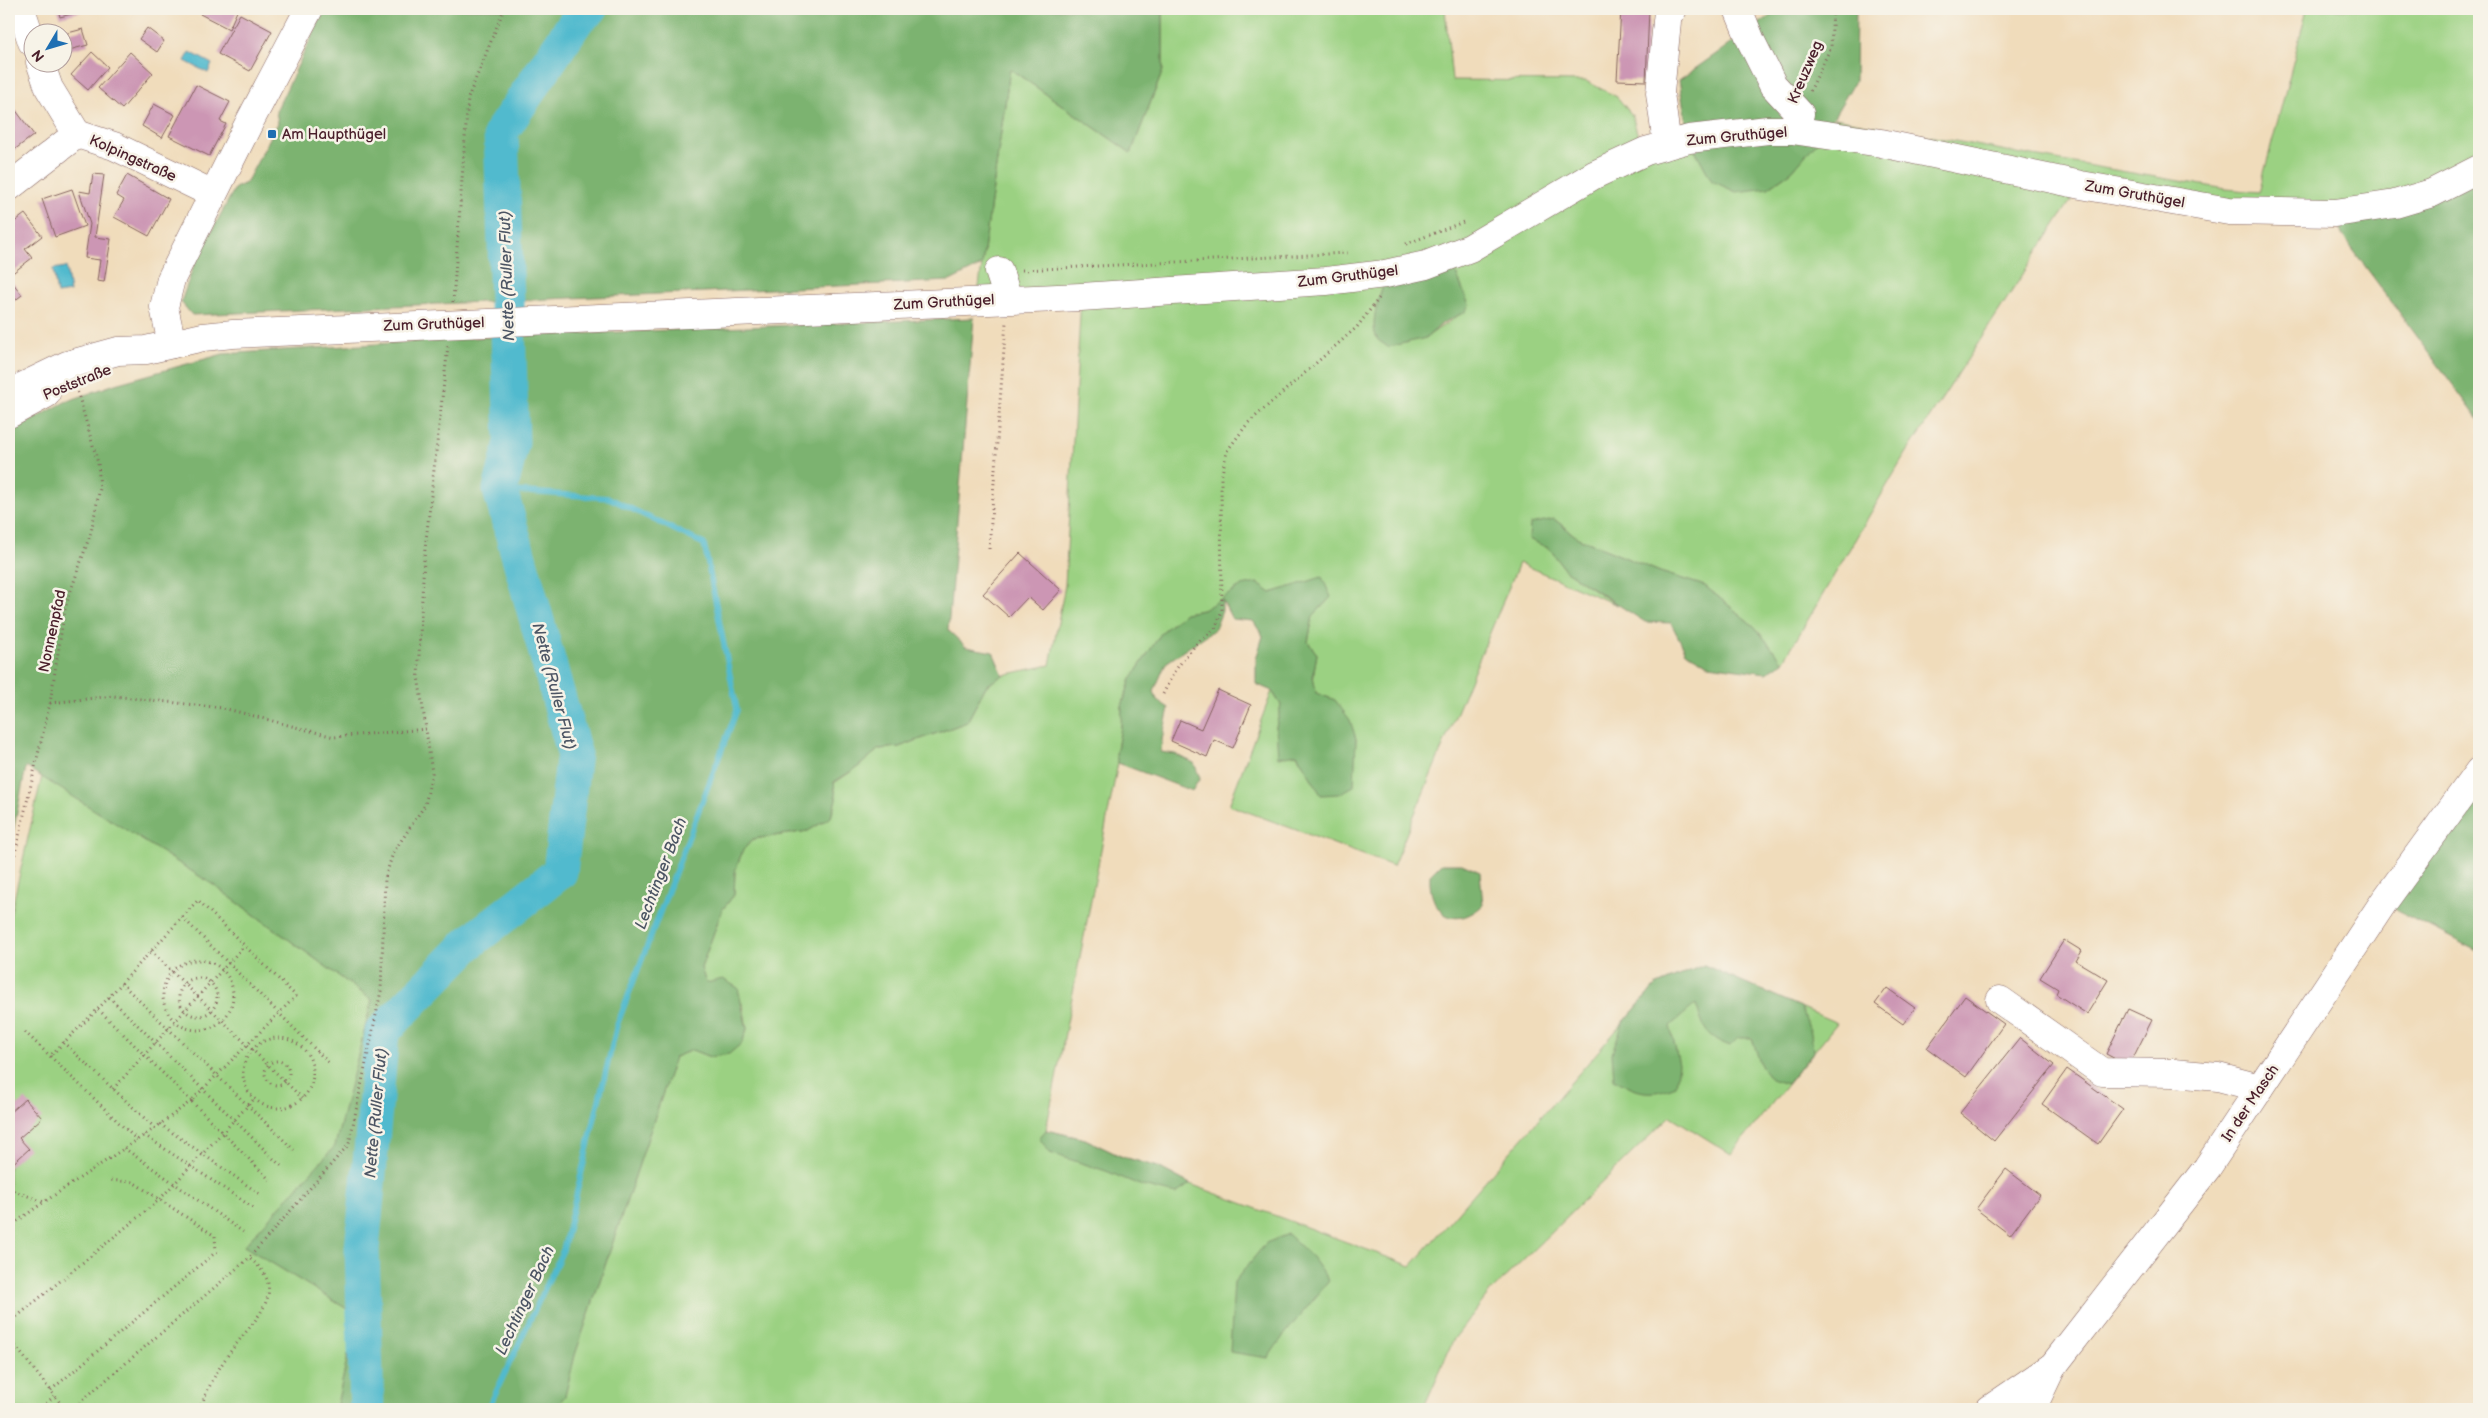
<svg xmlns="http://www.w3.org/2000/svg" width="2488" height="1418" viewBox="0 0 2488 1418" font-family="'Balsamiq Sans',sans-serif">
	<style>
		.green { fill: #9bd182; stroke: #727856; fill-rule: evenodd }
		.forest { fill: #7cb370; stroke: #63694e }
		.water { fill: #51bace; stroke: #4e6c7c }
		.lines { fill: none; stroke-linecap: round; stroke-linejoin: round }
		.stream { stroke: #51bace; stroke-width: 5.5 }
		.river { stroke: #51bace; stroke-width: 35 }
		.building { fill: #cc96b4 }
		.minor-casing { stroke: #84615d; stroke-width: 29 }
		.path { stroke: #84615d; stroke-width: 3; stroke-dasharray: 1 4; stroke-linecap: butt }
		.minor { stroke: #fff; stroke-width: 28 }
		.poi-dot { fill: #1f6fb2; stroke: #f7f3e8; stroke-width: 2 }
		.labels { text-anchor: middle; stroke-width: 5; stroke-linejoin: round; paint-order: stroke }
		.street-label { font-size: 15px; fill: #4a1f2b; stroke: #f7f3e8 }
		.poi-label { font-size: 15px; fill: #4a1f2b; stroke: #f7f3e8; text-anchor: start }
		.water-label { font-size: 16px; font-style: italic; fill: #4c5564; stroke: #f7f3e8 }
	</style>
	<rect width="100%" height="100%" fill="#f7f3e8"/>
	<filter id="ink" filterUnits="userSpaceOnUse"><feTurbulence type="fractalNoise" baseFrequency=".02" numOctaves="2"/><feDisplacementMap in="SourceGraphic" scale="10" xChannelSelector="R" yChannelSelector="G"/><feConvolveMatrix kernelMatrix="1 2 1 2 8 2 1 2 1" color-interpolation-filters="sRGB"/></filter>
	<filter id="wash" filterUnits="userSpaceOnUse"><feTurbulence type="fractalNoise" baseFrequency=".0096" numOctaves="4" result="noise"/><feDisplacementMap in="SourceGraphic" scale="20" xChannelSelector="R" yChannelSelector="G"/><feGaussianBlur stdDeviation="1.12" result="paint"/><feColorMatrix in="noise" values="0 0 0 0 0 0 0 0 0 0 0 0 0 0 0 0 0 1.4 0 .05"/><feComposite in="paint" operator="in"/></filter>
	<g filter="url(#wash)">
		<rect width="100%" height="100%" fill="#f0dcbb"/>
		<g class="green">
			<path d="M 1163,9 L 1445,9 L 1452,80 L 1586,81 L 1617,97 L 1632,115 L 1638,136 L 1686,122 L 1689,139 L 1768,188 L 1792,171 L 1835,118 L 2033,156 L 2226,189 L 2259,192 L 2307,9 L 2479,9 L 2479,169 L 2335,213 L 2081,185 L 1902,460 L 1783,662 L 1755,627 L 1705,586 L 1660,572 L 1578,538 L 1554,519 L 1529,539 L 1550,549 L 1566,571 L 1617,605 L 1519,563 L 1393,866 L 1229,805 L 1272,691 L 1281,705 L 1276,727 L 1308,770 L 1354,762 L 1356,739 L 1335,700 L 1316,693 L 1313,676 L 1317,654 L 1308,642 L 1313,616 L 1331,597 L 1285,589 L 1270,593 L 1257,583 L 1203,610 L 1185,613 L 1162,632 L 1131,679 L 1122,706 L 1121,727 L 1116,755 L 1118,763 L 1046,1130 L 1085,1139 L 1120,1156 L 1158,1167 L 1190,1184 L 1411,1266 L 1655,986 L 1704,965 L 1837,1023 L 1731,1154 L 1670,1116 L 1490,1292 L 1454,1339 L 1423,1409 L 554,1409 L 565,1395 L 575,1355 L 675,1057 L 692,1050 L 710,1057 L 742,1043 L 747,1029 L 743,1004 L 706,983 L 701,968 L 722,910 L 734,895 L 735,871 L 743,850 L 753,839 L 808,831 L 831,817 L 836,799 L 834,783 L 858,767 L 879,749 L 899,747 L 967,722 L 986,686 L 1003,675 L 1050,665 L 1065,585 L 1081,297 L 977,300 L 1010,69 L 1131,153 L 1163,70 ZM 1449,256 L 1469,305 C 1463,315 1437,328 1426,338 L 1377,303 L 1387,274 Z"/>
			<polygon points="42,776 212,884 372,1000 335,1147 244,1246 357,1315 336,1409 9,1409 9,921"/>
		</g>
		<g class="forest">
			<polygon points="325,9 1163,9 1163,70 1131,153 1010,69 982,265 950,281 192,315 181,302 195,262 235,188 246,183 278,123 276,111"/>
			<polygon points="1780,9 1856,9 1855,81 1823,135 1792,171 1768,188 1736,192 1712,181 1689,139 1679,80"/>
			<polygon points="2479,169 2479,420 2342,235 2335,213"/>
			<path d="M 1449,256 L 1469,305 L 1465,312 L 1443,323 L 1426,338 L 1388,347 C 1385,345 1381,342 1378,340 C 1367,325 1382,289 1387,274 Z"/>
			<polygon points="974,318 948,630 966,647 993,652 1003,675 986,686 967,722 899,747 879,749 858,767 834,782 836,799 831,817 808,831 753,839 743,850 735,871 734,895 722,910 701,968 706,983 723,979 738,988 747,1029 742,1043 729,1054 710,1057 692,1050 675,1057 575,1355 565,1396 554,1409 336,1409 357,1315 244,1246 335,1146 372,1000 212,884 26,767 9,853 9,433 65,402 115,384 223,354 469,338"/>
			<polygon points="1554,519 1578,538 1660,572 1705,586 1755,627 1783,662 1766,673 1709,665 1686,652 1671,623 1645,622 1566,571 1550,549 1529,539 1530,524"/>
			<polygon points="1322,577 1331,597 1313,616 1308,642 1317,654 1313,676 1316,693 1335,700 1350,720 1356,739 1354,786 1339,794 1321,795 1297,754 1278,757 1276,727 1281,705 1272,691 1256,684 1256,659 1263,636 1253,621 1232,619 1222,600 1222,611 1215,629 1166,663 1154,691 1157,700 1169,708 1162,740 1161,752 1175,754 1194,763 1200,778 1192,791 1118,763 1116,755 1121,727 1122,706 1131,679 1162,632 1185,613 1203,610 1242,586 1257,583 1271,593"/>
			<polygon points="2479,771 2479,952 2383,903"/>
			<path d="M 1441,864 L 1462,864 L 1480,872 L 1483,905 C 1453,933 1428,911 1430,875 Z"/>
			<path d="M 1704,965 L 1801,1007 L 1811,1033 L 1813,1052 L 1787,1084 L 1771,1079 L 1761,1066 L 1752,1038 L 1738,1038 L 1730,1046 C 1704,1036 1704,1029 1696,1004 L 1670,1026 L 1679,1064 L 1676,1086 C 1649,1097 1638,1093 1614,1079 L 1612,1053 L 1623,1023 L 1655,986 Z"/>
			<polygon points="1046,1130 1085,1139 1120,1156 1158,1167 1190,1184 1176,1194 1142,1186 1106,1171 1050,1153 1039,1138"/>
			<path d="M 1288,1234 L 1312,1257 L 1329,1281 C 1308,1307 1286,1330 1268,1358 L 1230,1352 L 1234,1282 L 1266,1243 Z"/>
		</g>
		<g class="water">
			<polygon points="190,52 212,64 208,73 185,61"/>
			<polygon points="66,267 70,292 57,294 53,269"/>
		</g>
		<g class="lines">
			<polyline class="stream" points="488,1409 563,1250 617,1025 737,710 704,544 609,498 500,490"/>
			<polyline class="river" points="367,1409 362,1249 382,1032 469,943 560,872 574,752 500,490 512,442 501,132 579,17 590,9"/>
		</g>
		<g id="blocks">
			<g class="building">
				<polygon points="58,9 82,9 83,11 60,17"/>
				<polygon points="202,9 238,9 229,29 200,14"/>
				<polygon points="1621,9 1649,9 1646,81 1617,80"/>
				<polygon points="240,14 272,31 250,71 218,54"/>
				<polygon points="147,28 164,41 157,52 139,39"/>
				<polygon points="83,29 88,45 69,50 64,34"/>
				<polygon points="92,52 108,67 88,90 71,75"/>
				<polygon points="130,52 153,73 122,109 98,88"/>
				<polygon points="196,85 230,102 220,121 226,124 209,156 169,136"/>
				<polygon points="9,101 34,135 10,153 9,151"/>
				<polygon points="154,104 175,115 162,138 142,126"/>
				<polygon points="93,174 104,175 95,237 111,239 104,282 97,281 100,260 85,258 90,224 79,191 90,193"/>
				<polygon points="127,175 169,199 149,236 114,217 124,200 116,195"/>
				<polygon points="72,189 85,226 55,237 42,199"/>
				<polygon points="25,214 42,236 25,249 32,258 10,275 9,226"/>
				<polygon points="10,279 22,295 9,305 9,281"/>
				<polygon points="1020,553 1061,590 1043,610 1028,597 1009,617 983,594"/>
				<polygon points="1218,690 1251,705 1233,748 1214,740 1207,757 1171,741 1180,720 1201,729"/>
				<polygon points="2064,940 2082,951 2076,961 2108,980 2087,1014 2056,994 2058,989 2040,978"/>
				<polygon points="1887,988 1915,1008 1903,1024 1875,1004"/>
				<polygon points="1965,996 2004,1024 1966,1077 1927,1048"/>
				<polygon points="2128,1009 2152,1020 2129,1066 2106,1054"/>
				<polygon points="2020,1038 2054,1065 1994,1141 1960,1113"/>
				<polygon points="2067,1069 2123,1109 2098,1144 2042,1104"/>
				<polygon points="25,1099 42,1118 19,1138 29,1149 9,1167 9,1113"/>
				<polygon points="2006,1169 2040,1195 2010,1235 1976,1209"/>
			</g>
		</g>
	</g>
	<g filter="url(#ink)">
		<use href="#blocks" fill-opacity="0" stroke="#84615d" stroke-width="1"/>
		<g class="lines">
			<g class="minor-casing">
				<g id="minor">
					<polyline points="21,9 32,42"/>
					<polyline points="1738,9 1751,41 1773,85 1800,114"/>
					<polyline points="40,62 49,88 77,134"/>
					<polyline points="1667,145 1660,93 1668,11 1673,9"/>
					<polyline points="9,187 77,134 114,146 213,194"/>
					<polyline points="999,271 1008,299"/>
					<polyline points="172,344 164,307 171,279 250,121 309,9"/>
					<polyline points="9,393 67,365 118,351 146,350 203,337 233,334 1081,297 1326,281 1385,274 1426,265 1470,248 1594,175 1646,151 1689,139 1768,130 1792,130 1881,143 2081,185 2229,211 2335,213 2395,204 2432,193 2479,169"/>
					<polyline points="9,414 46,394"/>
					<polyline points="2000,1000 2102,1072 2173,1073 2218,1077 2260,1088"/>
					<polyline points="1990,1409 2053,1366 2207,1168 2383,903 2479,771"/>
					<polyline points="2032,1409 2052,1367"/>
				</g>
			</g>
			<g class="path">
				<polyline points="1810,91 1831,47 1833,9"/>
				<polyline points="1406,244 1466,221"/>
				<polyline points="1022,270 1348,253"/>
				<polyline points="453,302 468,98 504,9"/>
				<polyline points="989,549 1006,322"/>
				<polyline points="1163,694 1174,672 1186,656 1199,641 1215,629 1222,611 1221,478 1227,451 1248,423 1357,327 1379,298"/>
				<polyline points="50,703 113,696 223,708 334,737 426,729 418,676 424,558 448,346"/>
				<polyline points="9,879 50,703 65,608 91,532 100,488 98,463 77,390"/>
				<polyline points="182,917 331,1065"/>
				<polyline points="151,951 302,1098"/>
				<circle cx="198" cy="995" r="35"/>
				<circle cx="198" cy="997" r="19"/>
				<polyline points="121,983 294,1150"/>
				<polyline points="109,997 282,1167"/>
				<polyline points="98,1009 198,900 296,996 191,1101 270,1180"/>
				<polyline points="25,1032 137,1140"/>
				<circle cx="278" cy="1073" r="35"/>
				<polyline points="63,1042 155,1128"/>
				<circle cx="277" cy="1073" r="12"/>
				<polyline points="113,1089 244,946"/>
				<polyline points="160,1124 261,1195"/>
				<polyline points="144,1135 255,1209"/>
				<polyline points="124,1148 243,1232"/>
				<polyline points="9,1189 44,1202 155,1128 191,1101 98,1009 50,1056"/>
				<polyline points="9,1227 44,1202"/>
				<polyline points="9,1323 159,1200 254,1099"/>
				<polyline points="9,1338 65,1409"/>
				<polyline points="51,1390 216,1252 215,1236 133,1182 108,1180"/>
				<polyline points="38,1409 55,1396"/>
				<polyline points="72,1409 249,1258"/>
				<path d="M 200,1409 C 207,1389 218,1368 231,1351 C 252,1321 293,1291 249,1258 L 349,1144 L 381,991 L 385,878 L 393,853 L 425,805 L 432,773 L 426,729"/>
			</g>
			<use href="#minor" class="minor"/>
		</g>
	</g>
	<rect class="poi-dot" x="267" y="129" width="10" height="10" rx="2.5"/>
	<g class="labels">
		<g class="street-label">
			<text transform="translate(1805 72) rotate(-67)" y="5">Kreuzweg</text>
			<text transform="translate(1737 136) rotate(-5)" y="5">Zum Gruthügel</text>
			<text transform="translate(133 158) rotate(24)" y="5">Kolpingstraße</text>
			<text transform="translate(2135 194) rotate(10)" y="5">Zum Gruthügel</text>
			<text transform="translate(1348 276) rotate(-7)" y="5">Zum Gruthügel</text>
			<text transform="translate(944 302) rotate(-3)" y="5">Zum Gruthügel</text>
			<text transform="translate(434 324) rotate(-2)" y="5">Zum Gruthügel</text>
			<text transform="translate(77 382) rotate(-22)" y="5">Poststraße</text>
			<text transform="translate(52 631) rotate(-78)" y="5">Nonnenpfad</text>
			<text transform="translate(2250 1103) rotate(-56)" y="5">In der Masch</text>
		</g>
		<g class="poi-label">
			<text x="282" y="139">Am Haupthügel</text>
		</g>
		<g class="water-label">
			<text transform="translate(506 276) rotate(-92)" y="6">Nette (Ruller Flut)</text>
			<text transform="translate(555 686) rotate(75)" y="6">Nette (Ruller Flut)</text>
			<text transform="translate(660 873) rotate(-69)" y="6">Lechtinger Bach</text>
			<text transform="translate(375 1113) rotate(-85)" y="6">Nette (Ruller Flut)</text>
			<text transform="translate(524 1300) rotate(-65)" y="6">Lechtinger Bach</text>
		</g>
	</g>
	<rect width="2488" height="1418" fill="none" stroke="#f7f3e8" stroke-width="30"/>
	<g transform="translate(48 48) rotate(232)"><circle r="24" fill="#f7f3e8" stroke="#b29e9c"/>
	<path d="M0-4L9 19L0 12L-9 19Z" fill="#1f6fb2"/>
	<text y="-8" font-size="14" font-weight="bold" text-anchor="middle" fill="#4a1f2b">N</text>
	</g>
</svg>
